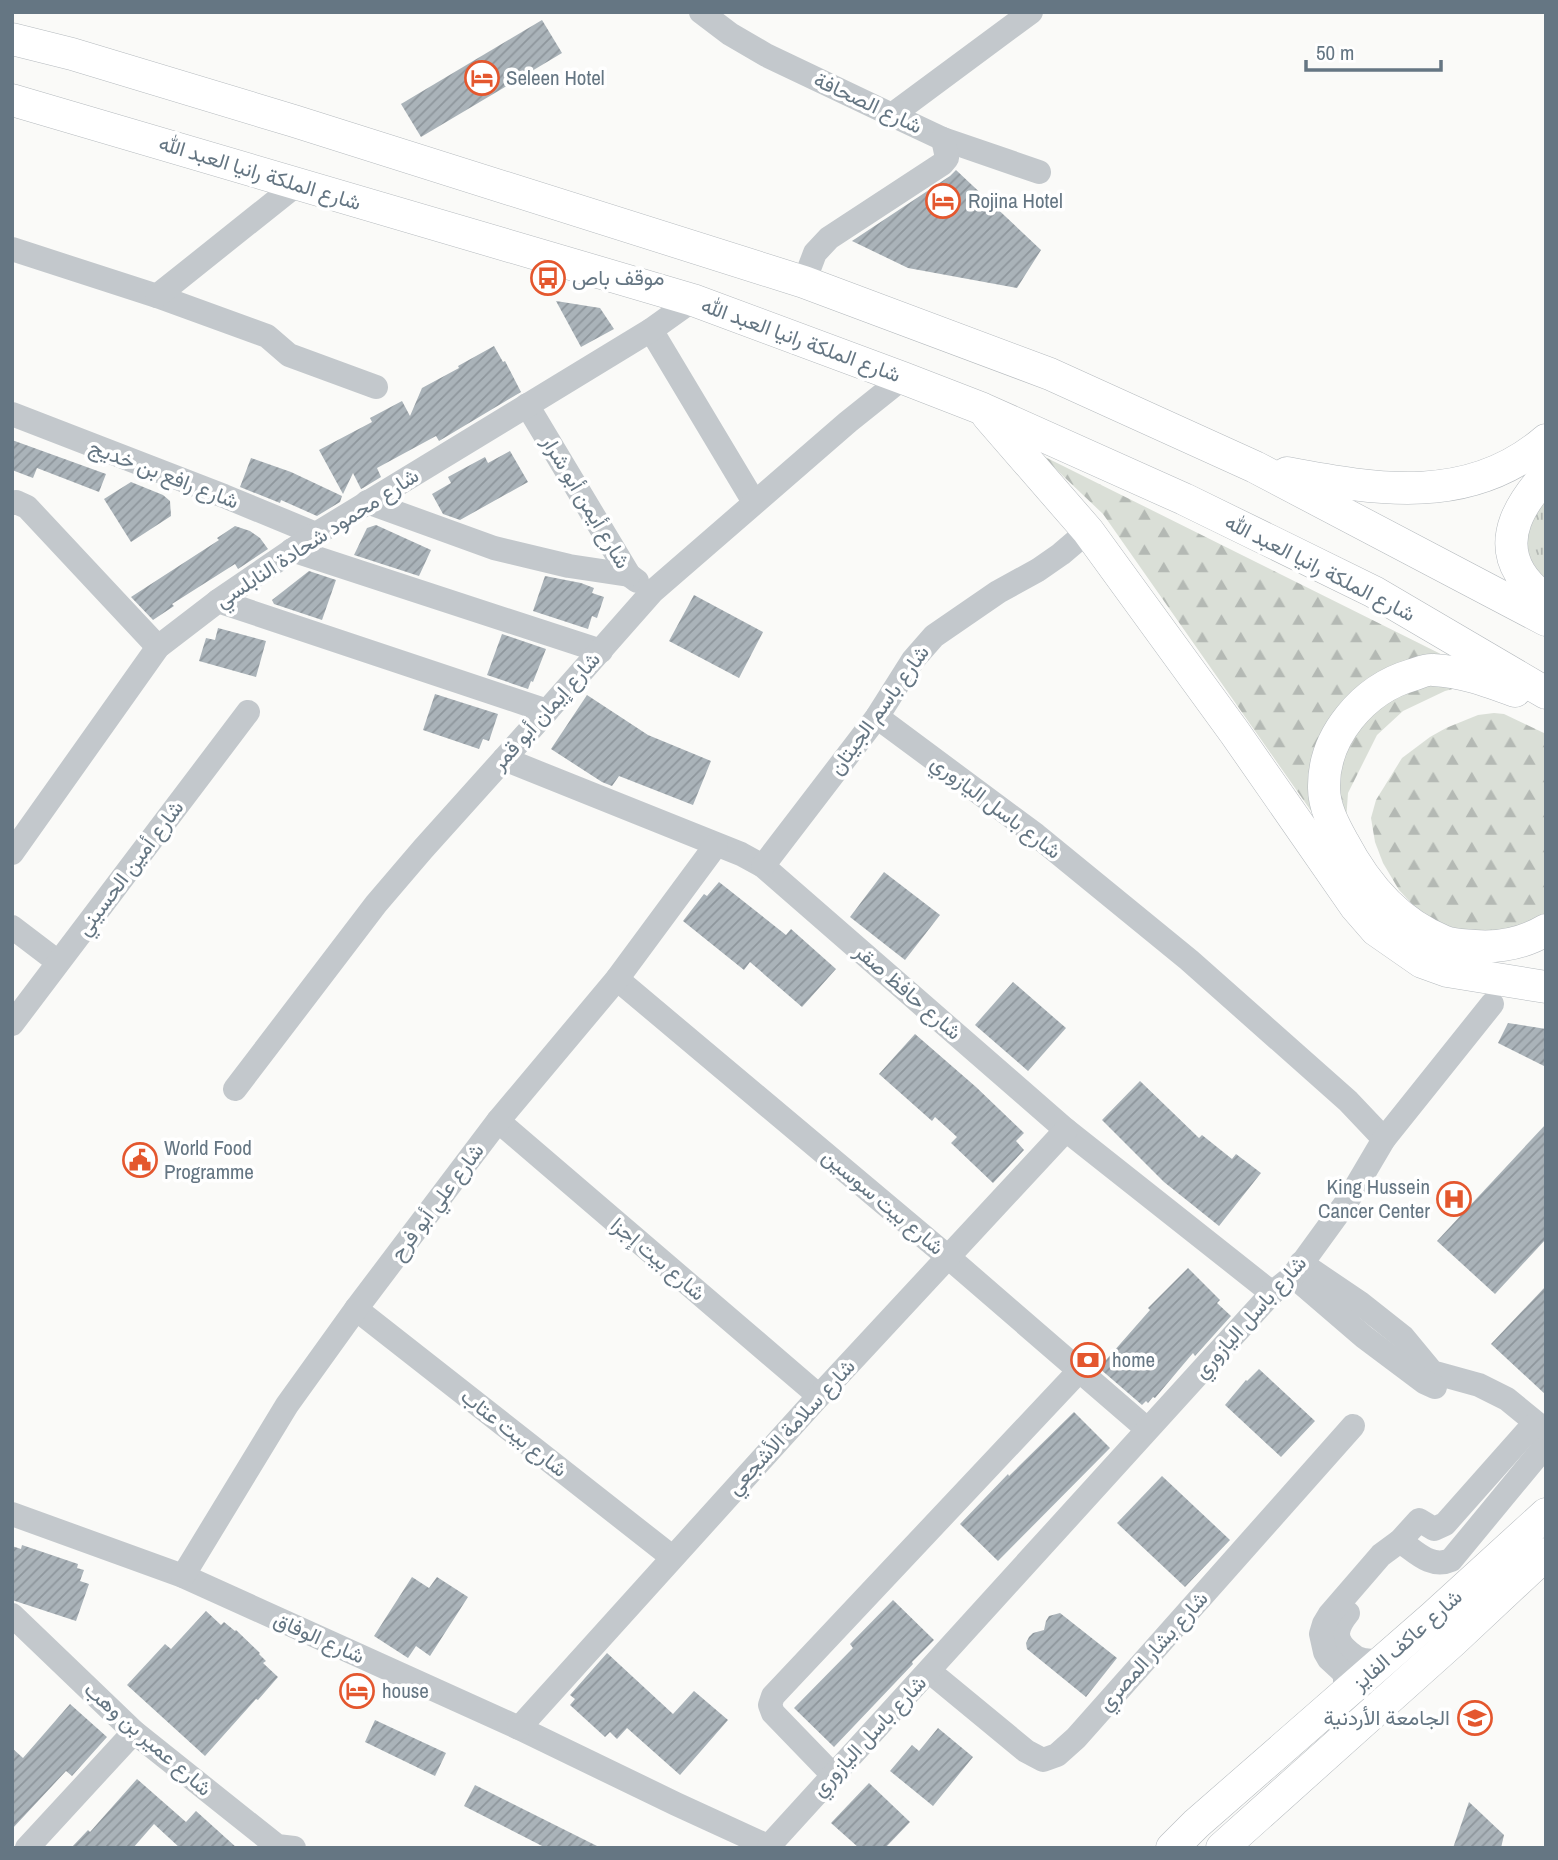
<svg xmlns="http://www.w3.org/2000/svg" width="1558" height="1860" viewBox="0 0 1558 1860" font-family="'Archivo Narrow',Vazirmatn,sans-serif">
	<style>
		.grass { fill: url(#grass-tufts) }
		.forest { fill: url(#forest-firs) }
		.building { fill: url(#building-hatch) }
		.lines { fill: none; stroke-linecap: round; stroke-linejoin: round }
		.major-casing { stroke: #b5babe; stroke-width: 33 }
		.minor { stroke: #c3c8cc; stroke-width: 24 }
		.major { stroke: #fff; stroke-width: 32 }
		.labels { text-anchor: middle; stroke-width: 7; stroke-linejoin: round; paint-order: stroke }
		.poi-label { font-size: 21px; fill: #657683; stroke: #fff; text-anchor: start }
		.street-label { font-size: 21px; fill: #657683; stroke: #fff }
	</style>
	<defs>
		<pattern id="grass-tufts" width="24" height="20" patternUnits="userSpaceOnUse" patternTransform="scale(1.75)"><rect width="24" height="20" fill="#dadfd7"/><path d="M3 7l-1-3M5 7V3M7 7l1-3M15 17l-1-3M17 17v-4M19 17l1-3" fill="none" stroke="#b4b9b4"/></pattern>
		<pattern id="forest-firs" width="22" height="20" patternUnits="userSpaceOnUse" patternTransform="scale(1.75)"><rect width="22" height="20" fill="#dadfd7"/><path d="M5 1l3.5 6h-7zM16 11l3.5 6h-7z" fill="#b4b9b4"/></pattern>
		<pattern id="building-hatch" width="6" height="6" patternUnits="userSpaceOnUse" patternTransform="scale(1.75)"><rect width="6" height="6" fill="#aab3b9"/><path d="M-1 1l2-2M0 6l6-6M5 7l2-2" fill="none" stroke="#8e969c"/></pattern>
	</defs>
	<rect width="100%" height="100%" fill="#fafaf8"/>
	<polygon class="grass" points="1546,487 1546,584 1532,573 1524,530"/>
	<g class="forest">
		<polygon points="1041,455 1491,679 1445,691 1403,711 1377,735 1348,793 1346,821 1330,838 1103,514"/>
		<polygon points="1494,713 1504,714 1546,734 1546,917 1535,924 1483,935 1446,927 1428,917 1415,907 1399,890 1383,863 1375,842 1371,818 1376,800 1402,758 1430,737 1446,728 1478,715"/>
	</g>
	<g class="building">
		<polygon points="542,20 562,53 421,137 401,104"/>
		<polygon points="956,170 1041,250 1017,288 908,268 852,241 950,176"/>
		<polygon points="556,301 600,308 614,329 581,347"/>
		<polygon points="494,346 503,362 505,361 521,392 439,441 436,436 377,468 381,477 363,488 361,489 353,473 343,494 319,450 372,422 370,418 402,401 410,416 422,388 459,368 458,366"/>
		<polygon points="12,440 106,474 99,492 37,468 33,478 12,470"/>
		<polygon points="510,451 528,482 460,520 443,514 432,494 451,483 448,477 485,457 488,463"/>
		<polygon points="251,458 291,472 342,496 340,502 317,516 281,500 280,503 240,487"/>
		<polygon points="131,482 163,495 170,501 171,516 131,542 104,499"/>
		<polygon points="376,525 431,550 419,576 354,555 367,528"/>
		<polygon points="235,526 250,531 260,538 268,549 238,569 235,564 172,604 174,606 153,620 131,597 219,540 217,538"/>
		<polygon points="309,571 336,580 322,620 274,604 272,600"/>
		<polygon points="545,576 581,583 594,588 592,593 604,597 597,618 592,616 588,629 533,611"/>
		<polygon points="694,595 763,632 739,678 669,641"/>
		<polygon points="218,628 266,641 256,677 199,661 206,638 215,640"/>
		<polygon points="502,634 546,649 533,682 531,681 528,689 487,675"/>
		<polygon points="435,694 498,714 489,741 483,739 479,749 423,730"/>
		<polygon points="587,695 648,735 711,761 693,805 619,776 612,786 602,782 551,749"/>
		<polygon points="884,872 940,915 905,960 850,917"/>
		<polygon points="719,882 786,935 791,929 836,969 802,1007 750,962 744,970 683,921 704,894 707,896"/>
		<polygon points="1013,982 1066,1028 1028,1071 975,1025"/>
		<polygon points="1508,1023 1546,1029 1546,1067 1498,1043"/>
		<polygon points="915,1034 976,1087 1024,1133 1016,1141 1024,1150 993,1183 951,1143 957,1137 935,1117 932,1121 879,1074"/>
		<polygon points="1140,1081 1199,1138 1202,1135 1232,1159 1236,1154 1261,1173 1219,1226 1164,1182 1102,1120"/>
		<polygon points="1546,1124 1546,1239 1495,1294 1437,1241"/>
		<polygon points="1188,1268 1220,1300 1217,1303 1231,1316 1195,1356 1193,1353 1155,1398 1153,1397 1148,1403 1146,1401 1142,1405 1099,1368 1150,1310 1148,1308"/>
		<polygon points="1546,1286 1546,1395 1491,1344"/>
		<polygon points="1259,1369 1315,1421 1281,1457 1225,1405 1246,1380 1247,1381"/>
		<polygon points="1074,1412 1110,1448 998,1561 960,1524 1008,1474 1009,1476"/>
		<polygon points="1162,1476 1230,1540 1185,1587 1117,1523"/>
		<polygon points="22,1545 78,1564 77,1568 84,1570 80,1581 89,1584 76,1621 12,1600 12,1546 21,1549"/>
		<polygon points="412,1577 429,1588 437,1577 468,1597 430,1656 416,1646 408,1658 374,1636"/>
		<polygon points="893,1600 934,1640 912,1662 913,1664 834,1747 794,1708 853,1648 850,1644"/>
		<polygon points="206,1611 221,1625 224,1622 235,1631 236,1630 260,1653 259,1654 266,1661 263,1663 278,1677 258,1700 256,1699 205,1756 127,1685 165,1644 171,1649"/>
		<polygon points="1060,1613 1117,1658 1086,1697 1027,1649 1026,1643 1029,1637 1033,1633 1044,1630 1046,1621 1049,1616"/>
		<polygon points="607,1653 673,1714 694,1691 728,1720 680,1775 627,1728 617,1739 610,1732 605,1737 570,1705 575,1699 570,1695"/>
		<polygon points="70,1704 107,1737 72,1776 66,1771 12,1829 12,1748 23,1758"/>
		<polygon points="375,1720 446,1753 435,1776 365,1742"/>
		<polygon points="938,1728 973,1757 933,1806 890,1771 912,1745 919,1751"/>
		<polygon points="137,1779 186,1822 196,1811 237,1848 180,1848 154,1824 133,1848 71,1848 88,1830 90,1832"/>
		<polygon points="869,1783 910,1822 885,1848 859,1848 831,1823"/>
		<polygon points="475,1785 601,1848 546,1848 464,1806"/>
		<polygon points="1469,1802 1504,1835 1501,1848 1453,1848"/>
	</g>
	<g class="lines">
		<g class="major-casing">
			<g id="major">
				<polyline points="12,39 72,54 294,121 804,282 1050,374 1255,467 1546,620"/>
				<polyline points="12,100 693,300 903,378 983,409 1184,499 1270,541 1374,592 1546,693"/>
				<polyline points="988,416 1088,531 1235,733 1356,907 1376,930 1422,962 1447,971 1546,987"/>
				<path d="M 1287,473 C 1377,490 1470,506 1546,440"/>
				<path d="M 1546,475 C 1522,502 1498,537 1520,573 C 1526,584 1537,593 1546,601"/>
				<path d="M 1515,691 C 1488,681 1461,671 1433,670 C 1426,669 1419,673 1412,675 C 1364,689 1323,736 1324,788 C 1324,807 1334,826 1343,842 C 1365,884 1398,923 1443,941 C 1452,945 1464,945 1474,946 C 1499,948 1524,943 1546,930"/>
				<polyline points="1172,1848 1196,1824 1433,1617 1546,1514"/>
				<polyline points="1222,1848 1453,1641 1546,1554"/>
			</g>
		</g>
		<g class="minor">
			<polyline points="701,12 730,34 766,55 892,115 943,139 1039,172"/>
			<polyline points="892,115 1031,12"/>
			<polyline points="12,249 157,296 267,336 289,355 376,387"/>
			<polyline points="804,282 815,253 829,238 942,164 947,158 943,139"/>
			<polyline points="157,296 296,185"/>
			<polyline points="651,330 754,502"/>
			<polyline points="527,405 629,575 637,581"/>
			<polyline points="12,414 224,496 316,534"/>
			<polyline points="367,502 494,548 569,566 629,575"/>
			<polyline points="12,503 16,502 27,507 158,647"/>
			<polyline points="292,550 601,651"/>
			<polyline points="218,601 547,711"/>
			<polyline points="877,717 1036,835 1189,960 1348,1101 1384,1139"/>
			<polyline points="504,759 741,854 763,866 1066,1130 1272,1293"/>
			<polyline points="12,853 158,647 218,601 316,534 651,330 693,300"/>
			<polyline points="763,866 877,717 913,660 934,636 998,592 1038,570 1061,554 1088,531"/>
			<polyline points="12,927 58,962"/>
			<polyline points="617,979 948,1257 1147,1429"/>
			<polyline points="12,1024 248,712"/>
			<polyline points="235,1089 376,904 423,849 547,711 652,592 848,422 903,378"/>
			<polyline points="498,1121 819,1396"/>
			<polyline points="1301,1263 1360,1303 1403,1337 1432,1372 1479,1385 1507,1399 1540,1426"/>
			<polyline points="1292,1277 1300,1282 1364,1337 1424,1382 1435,1387"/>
			<polyline points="356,1309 672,1557"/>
			<polyline points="12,1514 183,1576 519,1728 676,1804 772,1848"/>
			<path d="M 1400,1541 C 1416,1552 1431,1569 1451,1560 L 1546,1445"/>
			<polyline points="183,1576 287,1405 356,1309 498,1121 617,979 716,845"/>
			<path d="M 1348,1613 C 1336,1628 1333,1639 1349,1652 C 1354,1657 1358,1659 1364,1660 C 1372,1662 1379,1660 1387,1659"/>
			<polyline points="12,1615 134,1732 277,1846 294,1848"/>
			<polyline points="929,1671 1026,1751 1043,1760 1057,1755 1076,1738 1353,1426"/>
			<polyline points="1340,1699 1345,1688 1345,1676 1342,1671 1329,1659 1325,1652 1321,1634 1324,1624 1330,1614 1381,1555 1400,1541 1419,1520 1434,1529 1445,1524 1532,1426 1540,1426 1546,1428"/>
			<polyline points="519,1728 819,1396 1066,1130"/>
			<polyline points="833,1775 773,1713 770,1705 773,1696 1079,1371"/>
			<polyline points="769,1846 1272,1293 1292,1277 1348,1200 1384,1139 1492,1004"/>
			<polyline points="27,1848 134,1732"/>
		</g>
		<use href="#major" class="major"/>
	</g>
	<defs>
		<g id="hotel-ring" transform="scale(1.75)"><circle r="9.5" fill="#fff" stroke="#e4572e" stroke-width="1.5"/><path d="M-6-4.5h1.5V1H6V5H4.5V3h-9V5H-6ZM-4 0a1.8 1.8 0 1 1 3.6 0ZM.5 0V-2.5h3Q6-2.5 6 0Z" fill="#e4572e"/></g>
		<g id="bus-ring" transform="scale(1.75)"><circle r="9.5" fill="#fff" stroke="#e4572e" stroke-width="1.5"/><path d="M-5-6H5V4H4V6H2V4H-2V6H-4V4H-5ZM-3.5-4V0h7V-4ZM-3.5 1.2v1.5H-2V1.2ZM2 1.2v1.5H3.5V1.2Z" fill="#e4572e"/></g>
		<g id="civic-ring" transform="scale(1.75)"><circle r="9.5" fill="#fff" stroke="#e4572e" stroke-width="1.5"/><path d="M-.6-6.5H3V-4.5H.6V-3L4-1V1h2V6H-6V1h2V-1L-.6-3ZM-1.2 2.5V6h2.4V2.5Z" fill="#e4572e"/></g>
		<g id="hospital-ring" transform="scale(1.75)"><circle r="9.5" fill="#fff" stroke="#e4572e" stroke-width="1.5"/><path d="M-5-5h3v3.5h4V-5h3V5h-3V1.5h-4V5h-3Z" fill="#e4572e"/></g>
		<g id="bank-ring" transform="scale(1.75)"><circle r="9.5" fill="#fff" stroke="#e4572e" stroke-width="1.5"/><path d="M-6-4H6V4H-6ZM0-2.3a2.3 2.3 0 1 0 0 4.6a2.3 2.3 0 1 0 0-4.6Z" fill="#e4572e"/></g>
		<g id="university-ring" transform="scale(1.75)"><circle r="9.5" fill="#fff" stroke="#e4572e" stroke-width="1.5"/><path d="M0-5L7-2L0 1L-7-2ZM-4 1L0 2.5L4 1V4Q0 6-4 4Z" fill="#e4572e"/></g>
	</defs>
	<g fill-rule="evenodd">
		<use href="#hotel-ring" x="482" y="78"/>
		<use href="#hotel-ring" x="943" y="201"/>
		<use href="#bus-ring" x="548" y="278"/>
		<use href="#civic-ring" x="140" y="1160"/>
		<use href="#hospital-ring" x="1454" y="1199"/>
		<use href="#bank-ring" x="1088" y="1360"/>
		<use href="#hotel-ring" x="357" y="1691"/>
		<use href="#university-ring" x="1475" y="1718"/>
	</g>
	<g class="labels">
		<g class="poi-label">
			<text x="506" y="85">Seleen Hotel</text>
			<text x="968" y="208">Rojina Hotel</text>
			<text x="572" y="285">موقف باص</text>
			<text x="164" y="1155">World Food<tspan x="164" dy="24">Programme</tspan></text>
			<text x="1430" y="1194" text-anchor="end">King Hussein<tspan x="1430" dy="24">Cancer Center</tspan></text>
			<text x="1112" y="1367">home</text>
			<text x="382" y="1698">house</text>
			<text x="1450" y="1725" text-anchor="end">الجامعة الأردنية</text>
		</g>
		<g class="street-label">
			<text transform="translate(868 103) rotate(25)" y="7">شارع الصحافة</text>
			<text transform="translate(260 173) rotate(17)" y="7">شارع الملكة رانيا العبد الله</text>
			<text transform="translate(801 340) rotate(20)" y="7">شارع الملكة رانيا العبد الله</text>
			<text transform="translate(164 474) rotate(21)" y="7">شارع رافع بن خديج</text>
			<text transform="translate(586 502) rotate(59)" y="7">شارع أيمن أبو شرار</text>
			<text transform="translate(317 538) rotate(-33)" y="7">شارع محمود شحادة النابلسي</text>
			<text transform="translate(1320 568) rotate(27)" y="7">شارع الملكة رانيا العبد الله</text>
			<text transform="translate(879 710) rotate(-54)" y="7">شارع باسم الجيتان</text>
			<text transform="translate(546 711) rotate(-48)" y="7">شارع إيمان أبو قمر</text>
			<text transform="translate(996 807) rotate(37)" y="7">شارع باسل اليازوري</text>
			<text transform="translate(130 868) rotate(-53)" y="7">شارع أمين الحسيني</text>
			<text transform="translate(908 992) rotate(41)" y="7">شارع حافظ صقر</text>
			<text transform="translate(437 1202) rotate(-53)" y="7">شارع علي أبو فرح</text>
			<text transform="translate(883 1202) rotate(40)" y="7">شارع بيت سوسين</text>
			<text transform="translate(658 1259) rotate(40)" y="7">شارع بيت إجزا</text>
			<text transform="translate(1250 1317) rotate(-48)" y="7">شارع باسل اليازوري</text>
			<text transform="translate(791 1427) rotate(-47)" y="7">شارع سلامة الأشجعي</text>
			<text transform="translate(514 1433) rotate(38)" y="7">شارع بيت عتاب</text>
			<text transform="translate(319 1638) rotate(24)" y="7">شارع الوفاق</text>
			<text transform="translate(1407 1640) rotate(-42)" y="7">شارع عاكف الفايز</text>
			<text transform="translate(1153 1651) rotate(-48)" y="7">شارع بشار المصري</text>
			<text transform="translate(869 1736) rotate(-47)" y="7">شارع باسل اليازوري</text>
			<text transform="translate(148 1739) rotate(41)" y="7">شارع عمير بن وهب</text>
		</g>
	</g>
	<rect width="1558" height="1860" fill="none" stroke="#657683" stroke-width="28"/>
	<path d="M1306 60v10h135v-10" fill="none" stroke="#657683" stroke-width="3.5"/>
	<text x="1316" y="60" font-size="21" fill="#657683" stroke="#ffffff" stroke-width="5" paint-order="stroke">50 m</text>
</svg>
